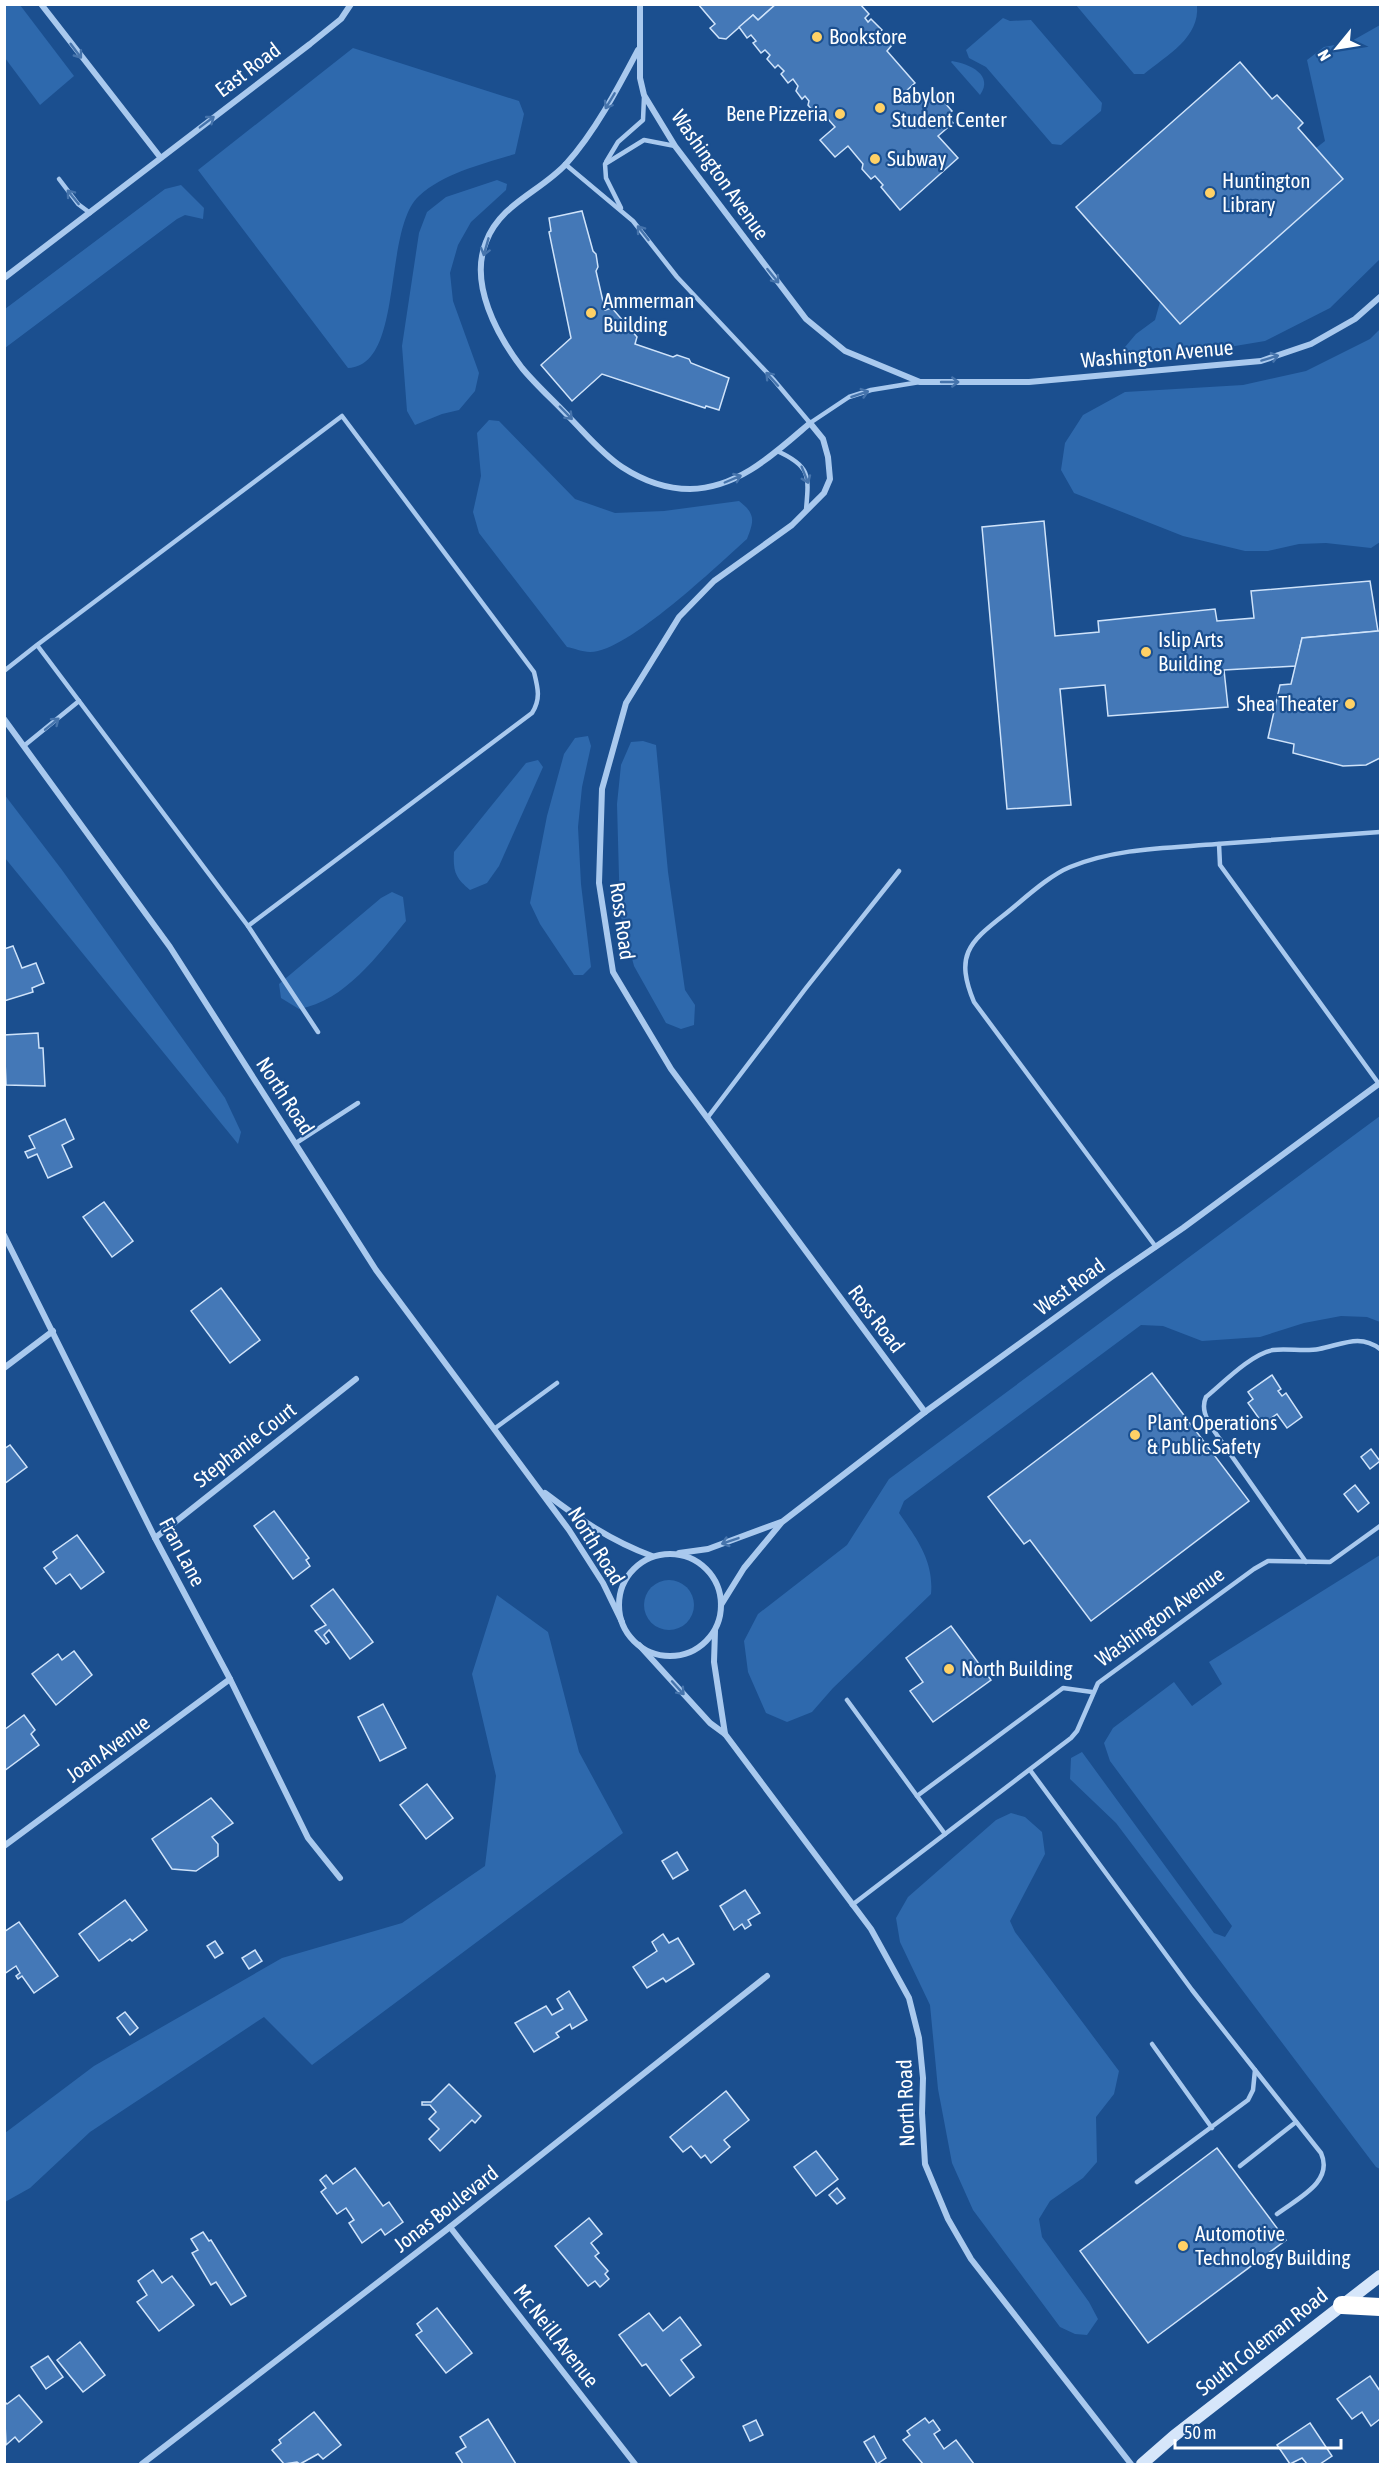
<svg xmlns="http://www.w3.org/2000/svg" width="1385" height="2469" viewBox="0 0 1385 2469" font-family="'Asap Condensed',sans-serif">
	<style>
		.green { fill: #2e69ad }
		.building { fill: #4478b7; stroke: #cfe3fa; stroke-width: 1.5 }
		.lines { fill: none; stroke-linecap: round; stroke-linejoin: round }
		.lane { stroke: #a9c9ee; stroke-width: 4.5 }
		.street { stroke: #a9c9ee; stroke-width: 6 }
		.secondary { stroke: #d6e6fa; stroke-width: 12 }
		.highway { stroke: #fff; stroke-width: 18 }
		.oneway { stroke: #4674ac }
		.poi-dot { fill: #ffd166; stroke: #1b4f8f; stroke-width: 2 }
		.labels { text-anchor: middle; stroke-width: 4.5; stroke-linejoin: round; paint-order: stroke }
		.poi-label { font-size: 21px; fill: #fff; stroke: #1b4f8f; text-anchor: start }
		.street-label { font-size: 21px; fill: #fff; stroke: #1b4f8f }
	</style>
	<rect width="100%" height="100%" fill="#1b4f8f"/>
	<g class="green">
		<polygon points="5,4 20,5 74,76 40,105 5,58"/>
		<path d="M 1197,5 C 1200,38 1167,55 1144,74 L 1134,74 L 1076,5 Z"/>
		<polygon points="1003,18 1010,21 1031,20 1102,103 1101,111 1061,145 1052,144 986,67 969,58 966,50"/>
		<polygon points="1380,25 1380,259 1330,308 1265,341 1127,364 1125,347 1136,334 1155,320 1160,302 1180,324 1343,179 1316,148 1325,141 1307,60 1324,47 1350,42"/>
		<path d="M 353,48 L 519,101 L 524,114 L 515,154 C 483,164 444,173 419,196 C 382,230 405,366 348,368 L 198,170 Z"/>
		<path d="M 952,61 C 970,64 994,75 980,95 L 951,62 Z"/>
		<polygon points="497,180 507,184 506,190 471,222 458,245 450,273 453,301 479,373 475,391 459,410 442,414 415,425 407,411 402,346 419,233 427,212 446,197"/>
		<polygon points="181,185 204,208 203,219 185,215 177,219 5,348 5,309 165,189"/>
		<polygon points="1380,329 1380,542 1371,548 1326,543 1299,544 1268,551 1245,551 1183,536 1074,493 1061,470 1065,443 1083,415 1125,392 1243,385 1306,371 1370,339"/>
		<path d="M 489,420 L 499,421 L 575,499 L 615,513 L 664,511 L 739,501 C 756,514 754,521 747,539 C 718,565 626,653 590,652 C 582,652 574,648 567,647 L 479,533 L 473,512 L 481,476 L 477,433 Z"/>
		<polygon points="588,736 591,746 582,787 578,827 581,884 591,967 583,975 574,975 540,924 530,903 547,816 564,754 575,738"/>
		<polygon points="643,741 656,745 668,872 685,990 695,1005 694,1025 681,1029 666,1023 634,966 620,913 617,804 621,765 631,742"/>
		<path d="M 538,760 L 543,767 L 499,866 L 487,883 L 470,890 C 455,878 453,871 454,852 L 526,763 Z"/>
		<polygon points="4,794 62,870 225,1098 241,1132 238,1144 5,858"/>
		<path d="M 392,892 L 403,897 L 406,921 C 378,955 345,1001 299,1009 L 281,998 L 279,984 L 381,898 Z"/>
		<path d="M 1380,1116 L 1380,1322 L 1367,1317 L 1341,1316 L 1304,1323 L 1260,1337 L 1202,1341 L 1163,1326 L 1141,1325 L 904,1501 L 899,1513 C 917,1539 934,1561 931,1594 L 833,1688 L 812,1712 L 787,1722 L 766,1713 L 748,1672 L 744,1641 L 758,1614 L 847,1545 L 889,1479 Z"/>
		<polygon points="1380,1555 1380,2169 1376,2167 1116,1823 1070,1779 1071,1758 1082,1752 1214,1933 1225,1937 1232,1926 1110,1761 1104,1743 1113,1728 1174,1682 1192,1706 1222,1684 1209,1662"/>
		<circle cx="669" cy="1605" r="25"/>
		<polygon points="497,1595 548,1632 579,1752 623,1833 312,2065 264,2017 90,2132 30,2188 5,2202 5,2133 94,2066 282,1958 402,1923 485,1866 496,1776 472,1674"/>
		<polygon points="1011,1813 1025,1817 1042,1832 1045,1854 1010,1921 1015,1932 1119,2071 1114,2094 1096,2117 1097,2162 1083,2178 1050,2201 1039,2219 1042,2237 1089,2302 1098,2319 1087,2335 1075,2334 1060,2327 973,2210 952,2163 938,2089 930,2005 900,1942 896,1918 908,1897 996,1820"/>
	</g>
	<g class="building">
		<polygon points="698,4 776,4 758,20 753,15 726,39 719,38 710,28 715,24"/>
		<polygon points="776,4 860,4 869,14 865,18 868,22 871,19 882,30 877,34 882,40 885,37 892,45 887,51 915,83 905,92 916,104 930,92 933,96 936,93 952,111 947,116 953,123 938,136 958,158 900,210 881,187 883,185 875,176 871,179 862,169 863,164 848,146 835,157 820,140 835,127 821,111 816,115 808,105 809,101 805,96 802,99 796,91 798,86 793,79 788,83 781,74 784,71 778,65 775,68 767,59 770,55 765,50 761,53 753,43 756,41 751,35 747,38 739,27 753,15 758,20"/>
		<polygon points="1240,62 1272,99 1277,95 1303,123 1298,128 1343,179 1180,324 1076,207"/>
		<polygon points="582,211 593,251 596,254 598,267 596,271 605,310 612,308 618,315 637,337 635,344 673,357 677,355 689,359 691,363 729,378 719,410 706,406 705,408 602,374 572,401 541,365 571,338 549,232 551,231 549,218"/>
		<polygon points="1044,521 1055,636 1099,632 1098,621 1215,609 1217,621 1254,618 1251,591 1370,581 1378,631 1302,638 1296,666 1224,670 1228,707 1108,716 1105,685 1060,689 1071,805 1007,809 982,527"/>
		<polygon points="1378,631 1380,631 1380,758 1366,765 1343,766 1293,753 1294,744 1268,738 1280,685 1291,684 1302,638"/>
		<polygon points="13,946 22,968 36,963 44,983 32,988 33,992 4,1001 4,949"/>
		<polygon points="38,1033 39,1048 43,1048 45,1086 6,1085 4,1035"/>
		<polygon points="65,1119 74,1139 62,1145 72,1167 48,1178 37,1154 28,1158 25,1152 35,1148 29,1136"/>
		<polygon points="104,1202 133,1241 112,1257 83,1217"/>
		<polygon points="221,1288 260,1340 230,1363 191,1311"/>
		<polygon points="1152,1373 1249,1501 1091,1621 1030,1540 1024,1544 988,1497"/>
		<polygon points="1272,1375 1281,1389 1278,1391 1282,1396 1286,1393 1302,1417 1287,1428 1277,1414 1263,1424 1248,1403 1253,1399 1248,1392"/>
		<polygon points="10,1445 27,1467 4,1484 4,1449"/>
		<polygon points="1371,1449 1380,1461 1370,1469 1361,1457"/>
		<polygon points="1355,1485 1369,1503 1358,1512 1344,1494"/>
		<polygon points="274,1511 309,1558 306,1560 310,1566 293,1579 254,1526"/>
		<polygon points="77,1535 104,1572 81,1589 70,1574 56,1584 44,1568 57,1558 53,1552"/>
		<polygon points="333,1589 373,1642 350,1659 329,1630 324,1635 329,1642 326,1644 315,1631 326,1625 311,1606"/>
		<polygon points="951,1626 991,1680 933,1722 910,1691 923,1682 906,1658"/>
		<polygon points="74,1651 92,1675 56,1705 32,1674 58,1654 62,1660"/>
		<polygon points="383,1704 406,1748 380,1761 358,1717"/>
		<polygon points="24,1715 35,1730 31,1734 39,1745 4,1771 4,1730"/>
		<polygon points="427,1784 453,1818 426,1839 400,1805"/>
		<polygon points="211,1798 233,1823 212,1837 218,1844 218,1856 196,1871 172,1869 152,1839"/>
		<polygon points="677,1852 688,1870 673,1879 662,1861"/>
		<polygon points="745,1890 760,1913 748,1920 751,1925 745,1929 742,1924 734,1930 720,1906"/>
		<polygon points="125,1900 147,1930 132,1941 130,1939 99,1961 79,1934"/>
		<polygon points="19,1922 58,1976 34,1993 22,1976 18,1979 16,1976 20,1973 16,1966 4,1974 4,1932"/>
		<polygon points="663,1934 669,1943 678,1938 694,1964 666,1982 663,1978 647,1988 633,1967 657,1951 652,1942"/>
		<polygon points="215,1941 223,1953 215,1958 207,1946"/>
		<polygon points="255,1950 262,1961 249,1969 242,1958"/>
		<polygon points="569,1991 587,2020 572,2029 570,2024 556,2033 559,2037 534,2052 515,2023 546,2006 552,2015 563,2009 557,1999"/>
		<polygon points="125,2012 138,2028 130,2035 117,2018"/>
		<polygon points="449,2084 481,2116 475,2123 472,2120 440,2151 429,2139 439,2129 429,2119 436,2112 430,2105 422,2105 422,2102 431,2102"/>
		<polygon points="726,2091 749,2120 724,2140 730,2147 711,2163 705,2155 701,2158 691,2146 683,2152 670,2137"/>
		<polygon points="1217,2148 1286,2240 1148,2343 1080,2251"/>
		<polygon points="816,2151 838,2179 816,2196 794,2167"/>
		<polygon points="355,2168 383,2206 389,2202 403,2222 385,2235 381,2229 362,2243 349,2223 354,2220 346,2208 337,2214 321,2192 326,2188 320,2180 326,2175 333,2184"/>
		<polygon points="837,2188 845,2198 837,2204 829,2195"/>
		<polygon points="589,2218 602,2234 591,2243 599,2253 595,2256 608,2271 605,2274 609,2279 600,2287 595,2281 588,2286 555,2246"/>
		<polygon points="203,2232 209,2241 211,2240 246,2296 231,2305 216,2282 211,2285 192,2253 198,2250 191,2239"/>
		<polygon points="153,2270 162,2283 172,2276 194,2305 159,2331 137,2302 147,2295 138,2281"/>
		<polygon points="437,2308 472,2353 446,2373 416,2335 422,2331 417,2324"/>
		<polygon points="649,2313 663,2331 680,2317 701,2345 681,2360 694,2377 670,2396 646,2364 642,2366 619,2335"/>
		<polygon points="80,2342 105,2375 83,2392 57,2360"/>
		<polygon points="48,2356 63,2377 46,2389 31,2367"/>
		<polygon points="1370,2376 1380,2391 1380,2419 1371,2426 1362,2412 1352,2419 1337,2399"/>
		<polygon points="19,2395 42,2422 19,2442 15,2437 6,2445 4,2401 7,2404"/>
		<polygon points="314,2412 341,2445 323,2459 318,2454 300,2464 297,2462 284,2464 272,2450 281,2443 279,2440"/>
		<polygon points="925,2418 929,2423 933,2420 940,2430 934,2434 944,2449 956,2440 974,2464 923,2464 903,2440 910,2435 907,2431"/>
		<polygon points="488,2419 516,2464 463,2464 456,2453 466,2447 460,2437"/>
		<polygon points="756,2420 763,2435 750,2441 743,2426"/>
		<polygon points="1310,2423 1332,2456 1320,2464 1307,2464 1302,2458 1290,2464 1277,2445"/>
		<polygon points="874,2436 886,2458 877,2464 864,2442"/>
	</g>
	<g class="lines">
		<g class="lane">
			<polyline points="606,162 618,142 643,120 644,97"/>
			<polyline points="565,164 633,221 677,277 773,379 810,423 849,397 871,390 920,382"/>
			<polyline points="59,179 78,204 90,213"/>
			<polyline points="621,208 606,178 605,164 644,140 675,146"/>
			<path d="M 777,451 C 811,466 809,476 806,510"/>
			<path d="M 4,671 L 37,645 L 342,416 L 534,672 C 538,688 541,699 532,713 L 248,926 L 37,645"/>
			<polyline points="25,745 79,701"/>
			<polyline points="1219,844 1220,865 1379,1084"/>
			<polyline points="248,926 318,1032"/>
			<polyline points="708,1117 806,988 899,871"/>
			<polyline points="296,1143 358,1103"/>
			<path d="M 1156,1247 L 974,1002 C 955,956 968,943 1004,915 C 1023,900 1048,876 1070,867 C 1116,848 1168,848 1217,844 C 1272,840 1326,836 1380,832"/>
			<polyline points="494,1429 557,1383"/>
			<path d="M 1306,1562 L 1212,1428 C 1206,1418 1201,1408 1206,1397 C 1223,1383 1251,1354 1273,1350 C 1288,1348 1305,1352 1319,1349 C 1341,1345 1360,1333 1380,1349"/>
			<polyline points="847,1700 917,1796"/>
			<polyline points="1030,1770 1192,1990 1255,2070 1253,2090 1248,2100 1137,2182"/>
			<polyline points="945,1834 917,1796 1063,1688 1092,1692"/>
			<polyline points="852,1905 1071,1738 1077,1731 1098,1683 1254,1569 1268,1561 1330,1562 1380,1526"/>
			<polyline points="1152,2044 1212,2128"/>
			<path d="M 1255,2070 L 1321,2153 C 1334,2182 1298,2198 1277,2214"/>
			<polyline points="1240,2166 1296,2122"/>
		</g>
		<g class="street">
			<polyline points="41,4 160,157"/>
			<polyline points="640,4 640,78 644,95 675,146 806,319 845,351 920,382 1029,382 1261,361 1311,344 1355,319 1380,297"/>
			<path d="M 638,50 C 618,88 595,132 566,164 C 540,192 500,204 486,242 C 469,284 497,335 522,368 C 536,385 554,401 569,417 C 585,433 602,454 622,467 C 642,480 665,489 690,489 C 739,488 775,453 810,423 L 823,439 L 828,457 L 830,479 L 824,493 L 792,525 L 714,581 L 679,617 L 626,703 L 602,789 L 599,883 L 613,972 L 671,1069 L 925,1412"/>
			<polyline points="4,278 310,44 341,19 351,4"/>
			<polyline points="4,719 170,947 376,1270 569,1530 603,1583 622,1622"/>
			<polyline points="4,1235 155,1538 230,1679 308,1838 340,1878"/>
			<polyline points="4,1368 53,1331"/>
			<path d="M 545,1493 C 579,1519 611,1541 652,1556"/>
			<polyline points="155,1538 356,1379"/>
			<polyline points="679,1553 708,1549 781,1522"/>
			<circle cx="670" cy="1605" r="51"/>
			<polyline points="721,1605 744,1568 782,1522 925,1412 1110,1278 1183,1228 1380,1083"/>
			<polyline points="715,1631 714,1662 725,1734"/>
			<polyline points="639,1645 710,1723 725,1734 871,1929 909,1998 919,2038 923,2078 922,2113 925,2164 948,2219 971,2259 1131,2464"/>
			<polyline points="4,1846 230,1679"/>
			<polyline points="450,2227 635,2464"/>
			<polyline points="142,2464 450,2227 767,1976"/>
		</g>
		<polyline class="secondary" points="1142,2464 1174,2436 1380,2276"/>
		<polyline class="highway" points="1342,2305 1380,2307"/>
	</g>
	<defs><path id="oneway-shaft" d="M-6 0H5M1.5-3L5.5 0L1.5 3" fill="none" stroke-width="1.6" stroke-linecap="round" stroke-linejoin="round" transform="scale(1.5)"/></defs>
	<g class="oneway">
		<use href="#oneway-shaft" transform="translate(76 51) rotate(53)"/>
		<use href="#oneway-shaft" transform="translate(610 101) rotate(121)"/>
		<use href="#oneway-shaft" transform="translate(207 122) rotate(-37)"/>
		<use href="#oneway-shaft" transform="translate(73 197) rotate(-129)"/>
		<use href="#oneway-shaft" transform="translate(643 233) rotate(-128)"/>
		<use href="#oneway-shaft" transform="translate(486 247) rotate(106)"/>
		<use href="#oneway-shaft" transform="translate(773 276) rotate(51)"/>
		<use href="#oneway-shaft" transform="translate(1270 358) rotate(-17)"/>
		<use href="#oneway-shaft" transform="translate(772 379) rotate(-132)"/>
		<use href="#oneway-shaft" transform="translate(950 382)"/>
		<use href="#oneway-shaft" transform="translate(860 394) rotate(-18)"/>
		<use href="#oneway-shaft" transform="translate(566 413) rotate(46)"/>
		<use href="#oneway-shaft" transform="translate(805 475) rotate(68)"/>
		<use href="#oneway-shaft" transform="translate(733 479) rotate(-23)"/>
		<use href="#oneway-shaft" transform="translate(52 724) rotate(-39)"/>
		<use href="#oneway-shaft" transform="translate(730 1541) rotate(161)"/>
		<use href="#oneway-shaft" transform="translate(678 1688) rotate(48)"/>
	</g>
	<g class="poi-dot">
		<circle cx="817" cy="37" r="6"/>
		<circle cx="880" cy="108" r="6"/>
		<circle cx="840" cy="114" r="6"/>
		<circle cx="875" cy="159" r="6"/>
		<circle cx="1210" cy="193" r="6"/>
		<circle cx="591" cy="313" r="6"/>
		<circle cx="1146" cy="652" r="6"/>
		<circle cx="1350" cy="704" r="6"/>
		<circle cx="1135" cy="1435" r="6"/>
		<circle cx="949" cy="1669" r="6"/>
		<circle cx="1183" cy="2246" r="6"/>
	</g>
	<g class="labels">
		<g class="poi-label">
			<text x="829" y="44">Bookstore</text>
			<text x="892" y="103">Babylon<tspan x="892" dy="24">Student Center</tspan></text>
			<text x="828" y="121" text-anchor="end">Bene Pizzeria</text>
			<text x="887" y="166">Subway</text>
			<text x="1222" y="188">Huntington<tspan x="1222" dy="24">Library</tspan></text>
			<text x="603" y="308">Ammerman<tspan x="603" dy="24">Building</tspan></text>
			<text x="1158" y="647">Islip Arts<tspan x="1158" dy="24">Building</tspan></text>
			<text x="1338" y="711" text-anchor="end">Shea Theater</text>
			<text x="1147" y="1430">Plant Operations<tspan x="1147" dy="24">&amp; Public Safety</tspan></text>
			<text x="961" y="1676">North Building</text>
			<text x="1195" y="2241">Automotive<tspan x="1195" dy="24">Technology Building</tspan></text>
		</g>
		<g class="street-label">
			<text transform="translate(248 70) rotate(-37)" y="7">East Road</text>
			<text transform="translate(720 175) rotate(55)" y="7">Washington Avenue</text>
			<text transform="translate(1157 354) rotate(-5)" y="7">Washington Avenue</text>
			<text transform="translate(622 921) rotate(82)" y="7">Ross Road</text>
			<text transform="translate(285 1096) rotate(57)" y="7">North Road</text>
			<text transform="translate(1070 1287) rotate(-36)" y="7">West Road</text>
			<text transform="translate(876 1319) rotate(53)" y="7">Ross Road</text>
			<text transform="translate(245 1445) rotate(-38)" y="7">Stephanie Court</text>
			<text transform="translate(596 1546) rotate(58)" y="7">North Road</text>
			<text transform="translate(182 1552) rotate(62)" y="7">Fran Lane</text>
			<text transform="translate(1160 1617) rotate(-36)" y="7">Washington Avenue</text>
			<text transform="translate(108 1749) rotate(-36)" y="7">Joan Avenue</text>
			<text transform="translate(906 2103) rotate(-92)" y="7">North Road</text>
			<text transform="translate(446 2209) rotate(-38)" y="7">Jonas Boulevard</text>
			<text transform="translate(556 2336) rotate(52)" y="7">Mc Neill Avenue</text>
			<text transform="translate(1262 2342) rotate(-38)" y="7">South Coleman Road</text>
		</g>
	</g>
	<rect width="1385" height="2469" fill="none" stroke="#ffffff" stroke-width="12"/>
	<g transform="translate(1337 48) rotate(240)" stroke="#1b4f8f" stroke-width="4.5" paint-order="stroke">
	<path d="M0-4.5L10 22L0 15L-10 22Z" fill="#ffffff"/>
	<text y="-9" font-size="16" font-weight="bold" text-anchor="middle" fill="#ffffff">N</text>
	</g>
	<path d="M1175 2439v9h166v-9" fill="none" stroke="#ffffff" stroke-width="3"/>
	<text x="1184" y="2439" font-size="18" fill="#ffffff" stroke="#1b4f8f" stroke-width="4.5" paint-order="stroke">50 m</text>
</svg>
